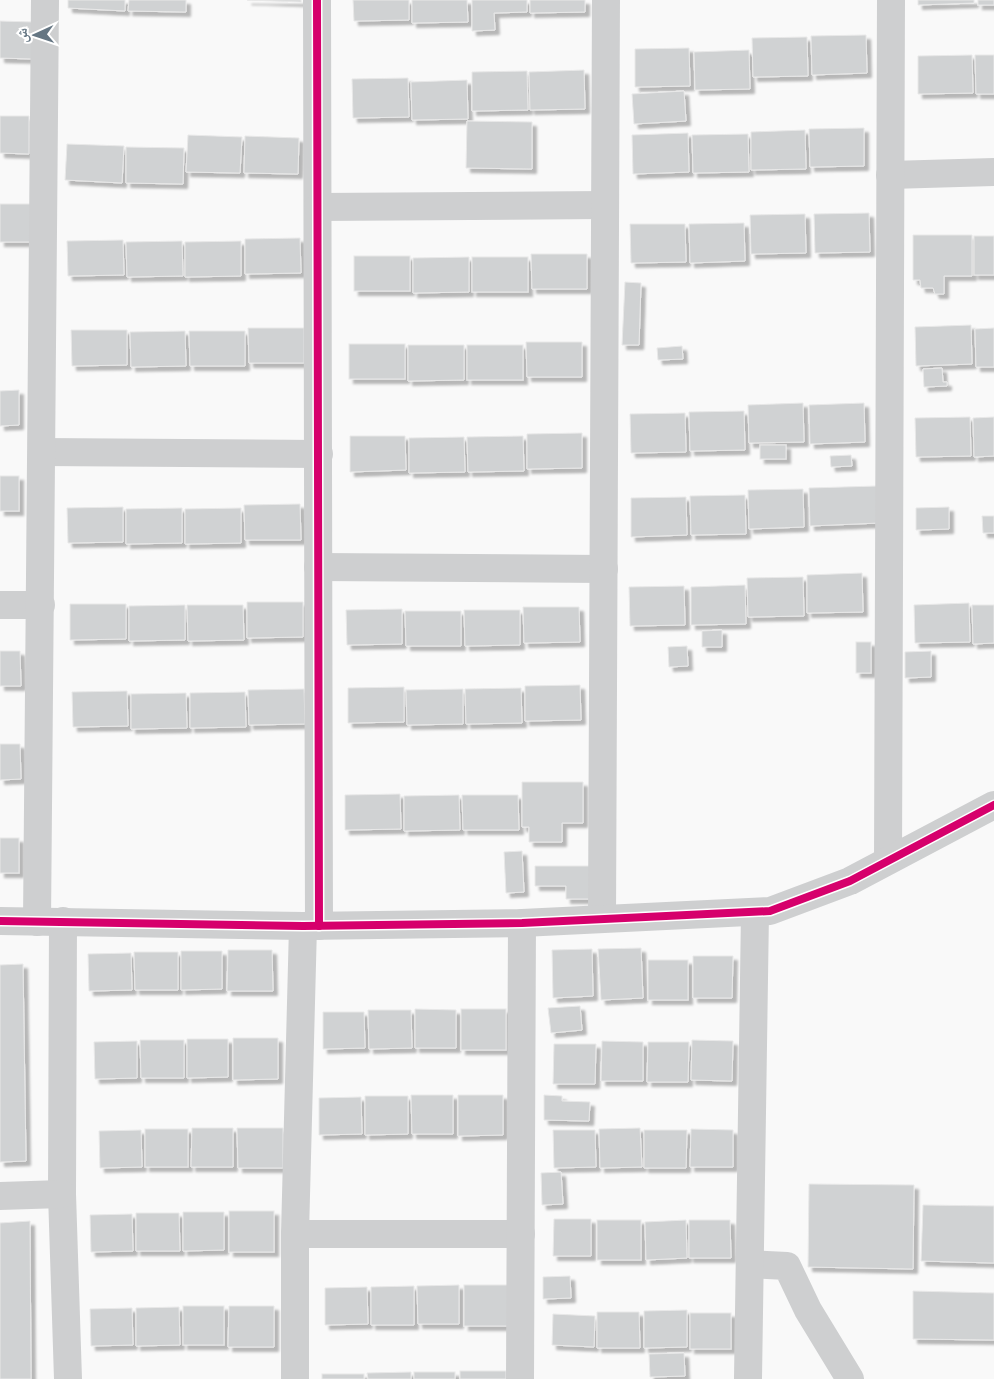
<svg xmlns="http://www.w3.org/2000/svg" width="994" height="1379" viewBox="0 0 994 1379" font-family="'Space Grotesk','Noto Naskh Arabic',sans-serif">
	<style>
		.building { fill: #d0d2d3; stroke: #e8e8e8; filter: url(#shadow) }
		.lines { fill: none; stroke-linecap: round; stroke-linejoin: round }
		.minor { stroke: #cecfd0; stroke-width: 28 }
		.cycleway-casing { stroke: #fff; stroke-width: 11 }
		.cycleway { stroke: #d6006c; stroke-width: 8 }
	</style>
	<defs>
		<filter id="shadow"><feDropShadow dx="4.5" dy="4.5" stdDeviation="1" flood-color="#0004"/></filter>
	</defs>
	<rect width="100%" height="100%" fill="#f9f9f9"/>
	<g class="building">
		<polygon points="68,0 125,0 125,11 68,8"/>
		<polygon points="129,0 186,0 186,12 128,11"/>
		<polygon points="247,0 301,0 301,2"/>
		<polygon points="353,0 409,0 409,20 354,21"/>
		<polygon points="412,0 467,0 468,22 412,23"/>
		<polygon points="472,0 527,0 527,12 494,13 495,30 472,31"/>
		<polygon points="530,0 585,0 585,12 530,13"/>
		<polygon points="918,0 974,0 974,3 918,5"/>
		<rect x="978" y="0" width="16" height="5"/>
		<polygon points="0,21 33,22 33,59 0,58"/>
		<polygon points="866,35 867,73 812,75 811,36"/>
		<polygon points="807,37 808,76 753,77 752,38"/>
		<polygon points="689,48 690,86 635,87 635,49"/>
		<polygon points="749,50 750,89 695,90 694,52"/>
		<polygon points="972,55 973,93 918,94 918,56"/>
		<polygon points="975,55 994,55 994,94 976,94"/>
		<polygon points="584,70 585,109 530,110 529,72"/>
		<polygon points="527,71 528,110 472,111 472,72"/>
		<polygon points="408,78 409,117 353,118 352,79"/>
		<polygon points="467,80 468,119 412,120 411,82"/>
		<polygon points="684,91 686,121 634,124 632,94"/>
		<polygon points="0,116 29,116 29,154 0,153"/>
		<polygon points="467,121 532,122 532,169 466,168"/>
		<polygon points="864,128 864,166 810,167 809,129"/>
		<polygon points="805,130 806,169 751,170 751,132"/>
		<polygon points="688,133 689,172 633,174 632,135"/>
		<polygon points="748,134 749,172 693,173 692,135"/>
		<polygon points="188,135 242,137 240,173 186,172"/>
		<polygon points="245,136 299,138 298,174 244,173"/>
		<polygon points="67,144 124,146 122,183 65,180"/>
		<polygon points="126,147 184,148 183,184 126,183"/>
		<rect x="0" y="204" width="31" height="38"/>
		<polygon points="869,213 870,252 815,253 814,214"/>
		<polygon points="805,214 806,253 751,254 750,215"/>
		<polygon points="744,223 745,261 690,263 689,224"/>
		<polygon points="630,224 685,224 686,262 631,263"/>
		<polygon points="913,235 972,235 972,276 944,276 944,294 935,294 933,288 921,288 920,280 913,280"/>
		<rect x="974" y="236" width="20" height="39"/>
		<polygon points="300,238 301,273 245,274 245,239"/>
		<polygon points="123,240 124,275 68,276 67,241"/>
		<polygon points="182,241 183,276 127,277 126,242"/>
		<polygon points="241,241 241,276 185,277 185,242"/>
		<polygon points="531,254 587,254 587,289 532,289"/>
		<rect x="354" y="256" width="56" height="35"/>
		<polygon points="469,257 469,292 413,293 413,258"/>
		<rect x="472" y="257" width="56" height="35"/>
		<polygon points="625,282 641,283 639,345 622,345"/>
		<polygon points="971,325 972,364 916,366 915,327"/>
		<polygon points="248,328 304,328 304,363 249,363"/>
		<polygon points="994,328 994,367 976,367 975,329"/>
		<polygon points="71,330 127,330 127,365 72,366"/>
		<polygon points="185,331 186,366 131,367 130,332"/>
		<polygon points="189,331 245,331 245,366 190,366"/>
		<polygon points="526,342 582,342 582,377 527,377"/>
		<rect x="349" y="344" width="56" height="35"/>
		<polygon points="408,345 464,345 464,380 408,381"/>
		<rect x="467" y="345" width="56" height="35"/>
		<polygon points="682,346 683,359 658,360 657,348"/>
		<polygon points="942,368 943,382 947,382 947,386 924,387 923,369"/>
		<polygon points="19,390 19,425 0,426 0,391"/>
		<polygon points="803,403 804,442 749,443 748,405"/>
		<polygon points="864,403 865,442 810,444 809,405"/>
		<polygon points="744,411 745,450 690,451 689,412"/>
		<polygon points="685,413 686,452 631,453 630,414"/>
		<polygon points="970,417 971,456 916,457 915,418"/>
		<polygon points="994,417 994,456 974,457 973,418"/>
		<polygon points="582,433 582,468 527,469 527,434"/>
		<polygon points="350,436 405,436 406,470 350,472"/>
		<polygon points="523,436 524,471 468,472 467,437"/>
		<polygon points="464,437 465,472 409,473 409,438"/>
		<rect x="760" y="445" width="26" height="14"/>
		<polygon points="851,455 852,466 831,467 830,456"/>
		<rect x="0" y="476" width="19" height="35"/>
		<polygon points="877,486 879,523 810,526 809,488"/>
		<polygon points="803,489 804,527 749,529 748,490"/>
		<polygon points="745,495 746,534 691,535 690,496"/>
		<polygon points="686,497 687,535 631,537 631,498"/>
		<polygon points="300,504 301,540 245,540 244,505"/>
		<polygon points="123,507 123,542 68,543 67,508"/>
		<polygon points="949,507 949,529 916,530 916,508"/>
		<polygon points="182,508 182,543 126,544 126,509"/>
		<polygon points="241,508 241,543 185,544 185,509"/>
		<polygon points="982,516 994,516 994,533 983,533"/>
		<polygon points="862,573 863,612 807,613 807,575"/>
		<polygon points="803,577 804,616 748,617 747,578"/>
		<polygon points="745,585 746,624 691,625 691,587"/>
		<polygon points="684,586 685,625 630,626 629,587"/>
		<polygon points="247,602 303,602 303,637 247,638"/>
		<polygon points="969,603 970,642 915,643 914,605"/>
		<polygon points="70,604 126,604 126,639 70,640"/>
		<polygon points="185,605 185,640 129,641 129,606"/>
		<polygon points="187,605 243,605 244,640 188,641"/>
		<polygon points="972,605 994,605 994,643 973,644"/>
		<polygon points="523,607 579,607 580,642 524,643"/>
		<polygon points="402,609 402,644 347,645 346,610"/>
		<polygon points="464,610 520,610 520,645 465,646"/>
		<polygon points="405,611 461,611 461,646 406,646"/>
		<polygon points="722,630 722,647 702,647 702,631"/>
		<rect x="856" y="642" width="15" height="31"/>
		<polygon points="687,646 688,666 669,667 668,647"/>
		<polygon points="0,651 20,651 21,686 0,686"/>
		<polygon points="931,651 931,677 905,678 905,652"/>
		<polygon points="580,685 581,720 525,721 525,686"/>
		<polygon points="404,687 404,722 348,723 348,688"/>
		<polygon points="521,688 522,723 466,724 465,689"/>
		<polygon points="304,689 305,724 249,725 248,690"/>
		<polygon points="463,689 463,724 407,725 406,690"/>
		<polygon points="127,691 128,726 73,727 72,692"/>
		<polygon points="245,692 246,727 190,728 190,693"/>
		<polygon points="186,693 187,728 131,729 131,694"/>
		<polygon points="0,744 20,744 21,779 0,780"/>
		<polygon points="522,782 583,782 583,823 562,823 562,842 529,842 529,827 522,827"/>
		<polygon points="400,794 401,829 345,830 345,795"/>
		<polygon points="459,795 460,830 404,831 404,796"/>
		<polygon points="462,795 518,795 519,830 463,830"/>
		<rect x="0" y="838" width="19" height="35"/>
		<polygon points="522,851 524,892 506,893 504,852"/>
		<polygon points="535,866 595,866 595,899 566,899 566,886 535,886"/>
		<polygon points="641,948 643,998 601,1000 598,949"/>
		<polygon points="592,949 593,996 553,998 552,950"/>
		<polygon points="228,950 272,950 273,991 227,991"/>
		<polygon points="181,951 222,951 222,989 181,990"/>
		<polygon points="134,952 178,952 178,990 135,990"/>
		<polygon points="131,953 132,990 89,991 88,954"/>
		<polygon points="693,956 733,956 732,998 693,998"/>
		<rect x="648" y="960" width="40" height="40"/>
		<polygon points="23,964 26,1161 0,1162 0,965"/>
		<polygon points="580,1006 582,1030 551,1033 548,1008"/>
		<polygon points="415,1009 456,1010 456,1048 415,1048"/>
		<rect x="461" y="1009" width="45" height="41"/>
		<polygon points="368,1010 411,1010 412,1048 369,1049"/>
		<polygon points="323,1012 364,1012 365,1048 323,1049"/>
		<polygon points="233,1038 278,1038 278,1079 233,1080"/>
		<polygon points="187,1039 228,1039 228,1077 187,1078"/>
		<polygon points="140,1040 184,1040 184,1078 141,1078"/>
		<polygon points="692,1040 733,1041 732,1081 691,1080"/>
		<polygon points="137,1041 137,1078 95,1079 94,1042"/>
		<polygon points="602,1041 643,1042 643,1081 601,1081"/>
		<polygon points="648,1042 689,1042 688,1082 647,1082"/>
		<polygon points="554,1044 596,1044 595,1084 553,1084"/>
		<polygon points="411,1095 453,1095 453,1134 412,1134"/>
		<polygon points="458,1095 503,1095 503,1135 458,1136"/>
		<polygon points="544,1095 562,1096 562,1101 590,1102 589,1121 544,1120"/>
		<polygon points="365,1096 408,1096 408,1134 365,1135"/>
		<polygon points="361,1097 362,1134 319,1135 319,1098"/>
		<polygon points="192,1128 233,1128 233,1167 191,1167"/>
		<polygon points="237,1128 283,1128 283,1168 238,1168"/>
		<polygon points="640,1128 642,1167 600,1168 599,1129"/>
		<rect x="145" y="1129" width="43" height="38"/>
		<polygon points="691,1129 733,1130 733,1167 690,1167"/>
		<polygon points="141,1130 142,1167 100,1168 99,1131"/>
		<polygon points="553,1130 595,1130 596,1167 554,1168"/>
		<polygon points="644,1130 687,1130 686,1168 644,1168"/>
		<polygon points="561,1172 563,1204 542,1205 541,1173"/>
		<polygon points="809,1184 914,1185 913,1269 808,1267"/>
		<polygon points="923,1205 994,1206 994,1263 921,1261"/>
		<rect x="229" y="1211" width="45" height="41"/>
		<polygon points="183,1212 224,1212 224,1250 183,1251"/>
		<polygon points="136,1213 179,1213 180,1251 136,1251"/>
		<polygon points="132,1214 133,1251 91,1252 90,1215"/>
		<polygon points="554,1219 591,1219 591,1256 553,1256"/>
		<rect x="597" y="1220" width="44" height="40"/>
		<polygon points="686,1220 687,1258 646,1260 645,1222"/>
		<polygon points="689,1220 730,1220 731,1258 689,1258"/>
		<polygon points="30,1221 31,1379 0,1379 0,1223"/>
		<polygon points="570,1276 571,1298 543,1299 543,1277"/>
		<polygon points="459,1285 459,1324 418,1324 417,1286"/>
		<rect x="464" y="1285" width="45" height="41"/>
		<polygon points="414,1286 414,1325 371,1325 371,1287"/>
		<polygon points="367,1287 368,1324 325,1325 325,1288"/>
		<polygon points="913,1291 994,1293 994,1340 913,1339"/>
		<rect x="183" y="1306" width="41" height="39"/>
		<polygon points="229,1306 274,1306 274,1347 228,1347"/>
		<polygon points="179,1307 180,1345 136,1346 136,1308"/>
		<polygon points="132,1308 133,1345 91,1346 90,1309"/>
		<polygon points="687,1310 687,1347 644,1348 644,1311"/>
		<polygon points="597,1312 639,1312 640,1348 597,1348"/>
		<rect x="690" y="1313" width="41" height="36"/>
		<polygon points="553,1314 595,1316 594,1347 552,1345"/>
		<polygon points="684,1353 685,1376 650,1377 649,1354"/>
		<rect x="460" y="1371" width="46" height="8"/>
		<polygon points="411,1372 411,1379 368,1379 367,1373"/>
		<rect x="414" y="1372" width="41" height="7"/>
		<rect x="322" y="1374" width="42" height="5"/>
	</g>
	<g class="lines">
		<g class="minor">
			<polyline points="317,0 319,926"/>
			<polyline points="890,175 994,172"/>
			<polyline points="318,207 605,205"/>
			<polyline points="42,452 319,454"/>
			<polyline points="318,567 604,569"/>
			<polyline points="0,605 41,605"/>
			<polyline points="888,860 891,0"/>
			<polyline points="602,918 606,0"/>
			<polyline points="0,921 303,926 522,923 770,911 850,881 994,805"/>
			<polyline points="63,921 62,1194 68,1379"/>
			<polyline points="37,922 45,0"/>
			<polyline points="0,1196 62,1194"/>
			<polyline points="295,1234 521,1234"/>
			<polyline points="750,1264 787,1266 808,1310 850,1379"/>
			<polyline points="295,1379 295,1234 303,926"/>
			<polyline points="520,1379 522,923"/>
			<polyline points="748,1379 755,912"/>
		</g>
		<g class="cycleway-casing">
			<g id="cycleway">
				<polyline points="317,0 319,926"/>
				<polyline points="0,921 303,926 522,923 770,911 850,881 994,805"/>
			</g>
		</g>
		<use href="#cycleway" class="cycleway"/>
	</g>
	<g transform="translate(35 35) rotate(267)" stroke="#ffffff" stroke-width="4" paint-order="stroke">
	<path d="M0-4L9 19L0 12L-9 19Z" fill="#657683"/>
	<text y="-8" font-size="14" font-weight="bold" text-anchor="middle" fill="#657683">ش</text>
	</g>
</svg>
